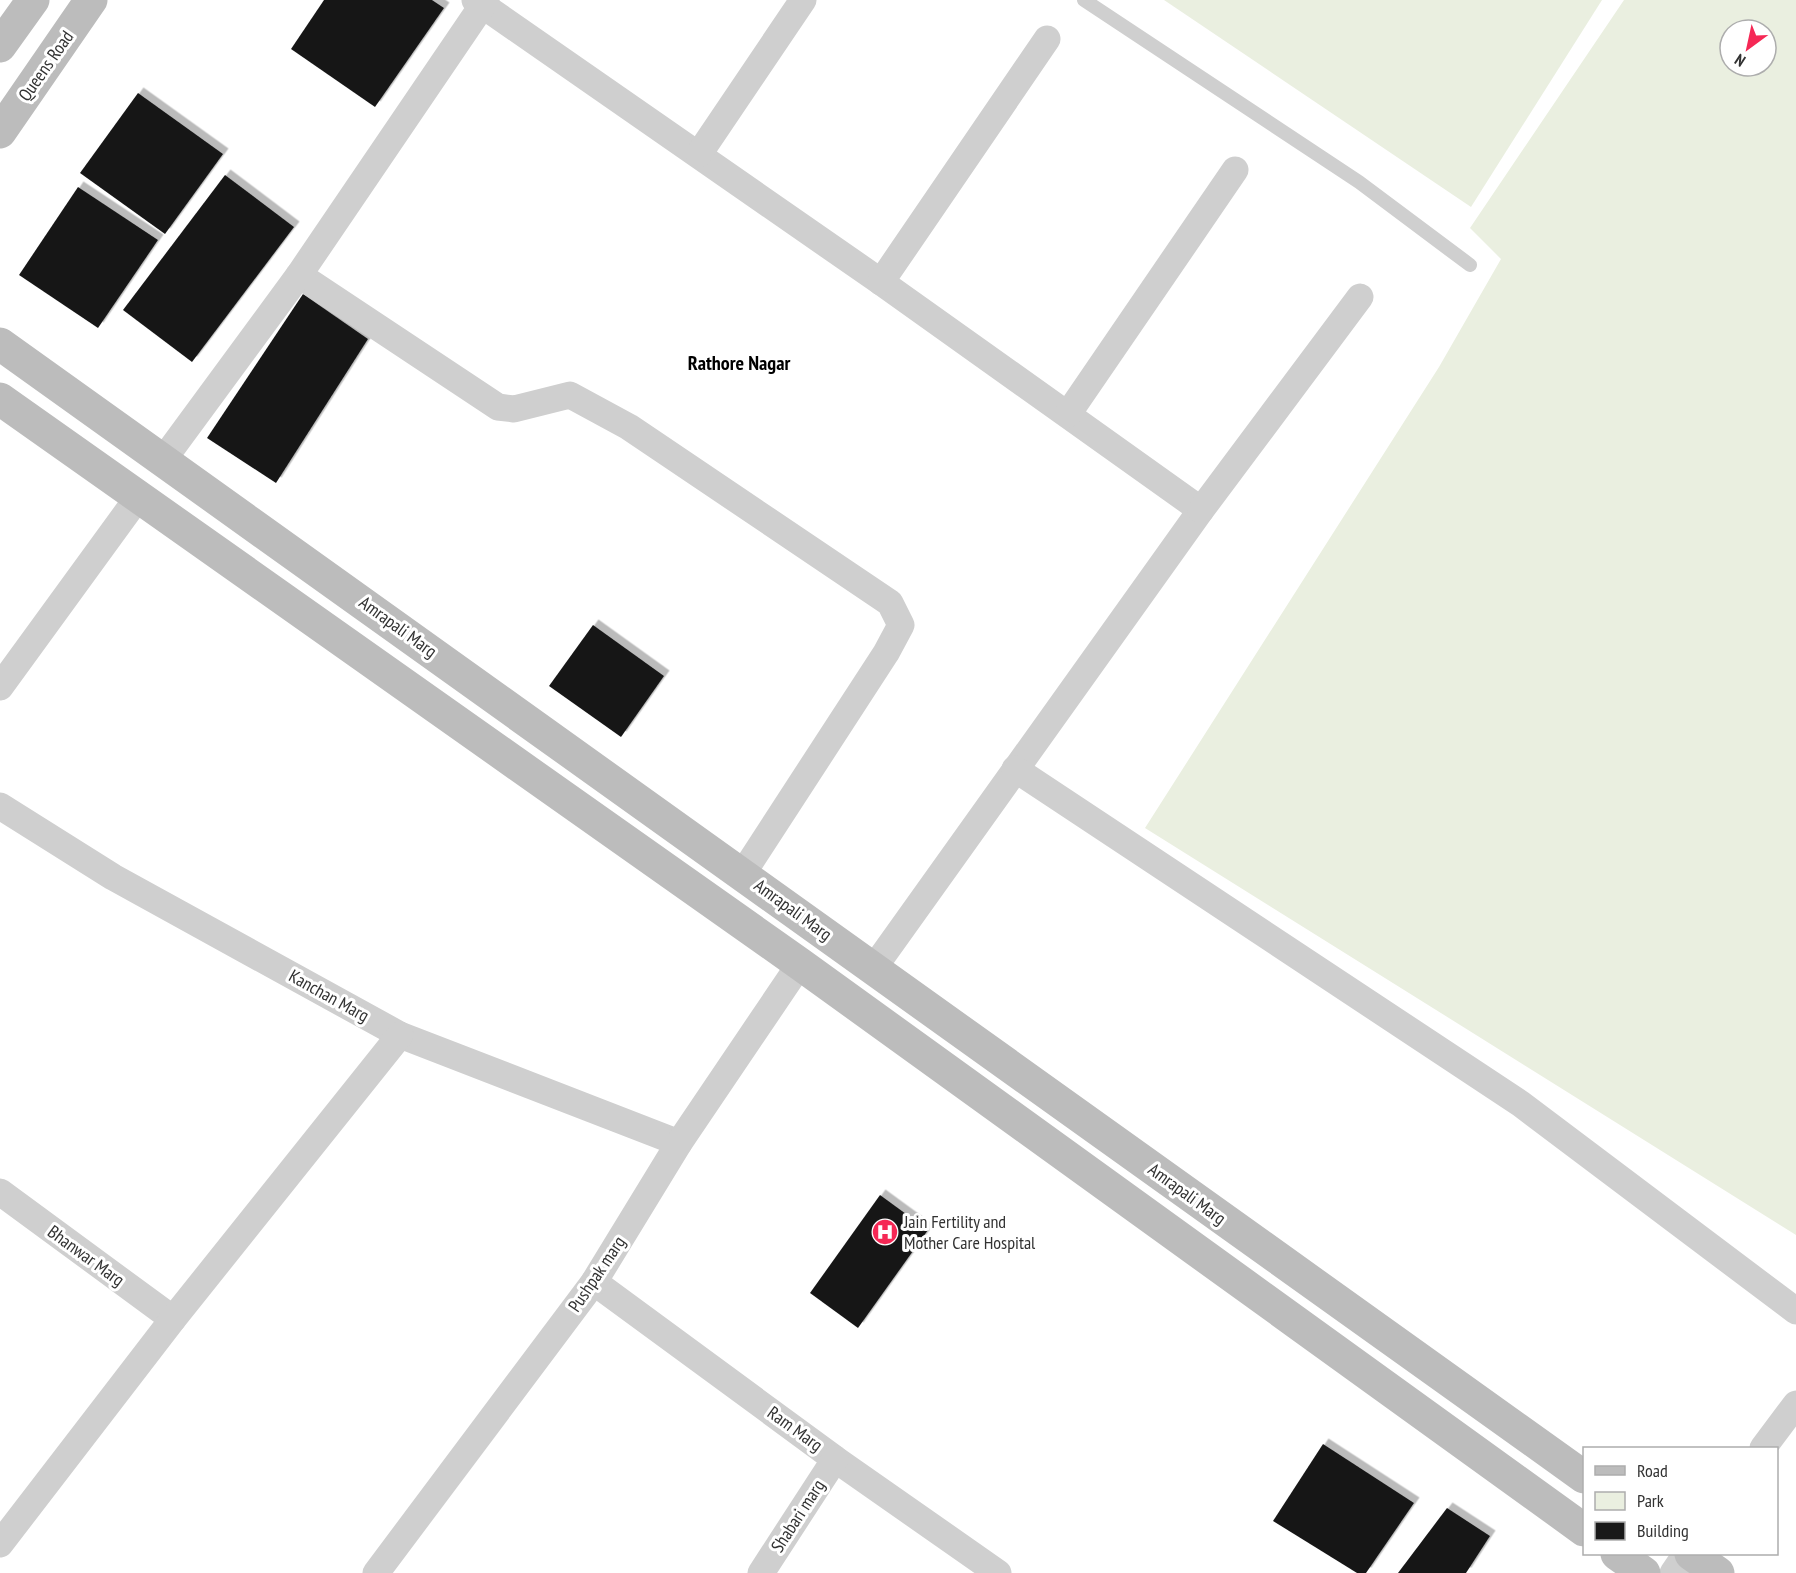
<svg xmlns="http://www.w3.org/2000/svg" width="1796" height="1573" viewBox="0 0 1796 1573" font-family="'PT Sans Narrow',sans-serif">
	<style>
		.green { fill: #eaefe0; fill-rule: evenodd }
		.building { fill: #191919; filter: url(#shadow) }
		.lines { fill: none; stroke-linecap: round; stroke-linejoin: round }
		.lane { stroke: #cfcfcf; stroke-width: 14 }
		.street { stroke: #cfcfcf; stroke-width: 27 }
		.secondary { stroke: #bcbcbc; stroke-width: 33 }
		.labels { text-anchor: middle; stroke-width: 6; stroke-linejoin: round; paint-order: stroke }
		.street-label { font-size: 18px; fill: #323232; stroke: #fff }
		.poi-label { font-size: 18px; fill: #323232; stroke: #fff; text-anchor: start }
		.neighbourhood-label { font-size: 20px; font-weight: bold; fill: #000; stroke: #fff }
	</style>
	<defs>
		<filter id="shadow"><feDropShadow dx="5.5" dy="-5.5" stdDeviation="0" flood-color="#0004"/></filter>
	</defs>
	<rect width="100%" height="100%" fill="#fff"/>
	<g class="green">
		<polygon points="1164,0 1602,0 1471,207"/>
		<path d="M 1624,0 L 1796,0 L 1796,1235 L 1145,828 L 1439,367 L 1501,259 L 1470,228 ZM 1730,30 L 1766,30 L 1766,66 L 1730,66 Z"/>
	</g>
	<g class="building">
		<polygon points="324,0 432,0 444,8 375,107 291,49"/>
		<polygon points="138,93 223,154 165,234 80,173"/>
		<polygon points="225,175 294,227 192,362 123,310"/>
		<polygon points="78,187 158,240 98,328 19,275"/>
		<polygon points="303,294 368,339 276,483 207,438"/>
		<polygon points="593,625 664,676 621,737 549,686"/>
		<polygon points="880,1195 928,1230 858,1328 810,1293"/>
		<polygon points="1323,1444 1414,1503 1366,1573 1357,1573 1273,1521"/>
		<polygon points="1447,1508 1490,1536 1466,1573 1398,1573"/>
	</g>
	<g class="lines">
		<polyline class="lane" points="1084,0 1359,182 1470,265"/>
		<g class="street">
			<polyline points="475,0 881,282 1201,510 873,969"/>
			<polyline points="699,154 803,0"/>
			<polyline points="299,275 498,407 514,409 570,395 629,427 890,603 901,625 886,653 743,873"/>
			<polyline points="881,282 1047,39"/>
			<polyline points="1068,414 1235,170"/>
			<polyline points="163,460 299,275 486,0"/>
			<polyline points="1201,510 1360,297"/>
			<polyline points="0,687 139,496"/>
			<polyline points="1015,769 1521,1104 1796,1311"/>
			<polyline points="0,806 113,877 400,1035 679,1143"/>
			<polyline points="0,1192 173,1319"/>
			<polyline points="594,1282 835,1459 998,1573"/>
			<polyline points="1763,1448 1796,1404"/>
			<polyline points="0,1544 173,1319 400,1035"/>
			<polyline points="376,1573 594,1282 679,1143 800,964"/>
			<polyline points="761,1573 835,1459"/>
			<polyline points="1673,1573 1686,1554"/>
		</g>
		<g class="secondary">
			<polyline points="0,46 33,0"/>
			<polyline points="0,132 91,0"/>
			<polyline points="0,344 1584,1477"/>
			<polyline points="0,399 800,964 1584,1530"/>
			<polyline points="1617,1554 1644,1573"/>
			<polyline points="1691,1554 1718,1573"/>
		</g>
	</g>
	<defs>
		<g id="hospital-disc" transform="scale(1.35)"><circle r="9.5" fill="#f52855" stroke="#fff"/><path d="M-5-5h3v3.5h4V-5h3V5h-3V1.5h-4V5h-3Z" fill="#fff"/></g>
	</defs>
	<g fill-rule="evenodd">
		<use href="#hospital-disc" x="885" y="1232"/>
	</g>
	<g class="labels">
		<g class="street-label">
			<text transform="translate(46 66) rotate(-55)" y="6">Queens Road</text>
			<text transform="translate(398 627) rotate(36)" y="6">Amrapali Marg</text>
			<text transform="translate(793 910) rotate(36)" y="6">Amrapali Marg</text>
			<text transform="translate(329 996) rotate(29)" y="6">Kanchan Marg</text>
			<text transform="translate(1187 1194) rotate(36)" y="6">Amrapali Marg</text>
			<text transform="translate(86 1256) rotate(36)" y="6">Bhanwar Marg</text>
			<text transform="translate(597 1274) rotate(-56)" y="6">Pushpak marg</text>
			<text transform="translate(795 1429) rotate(36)" y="6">Ram Marg</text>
			<text transform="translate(798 1516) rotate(-57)" y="6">Shabari marg</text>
		</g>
		<g class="poi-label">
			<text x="904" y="1228">Jain Fertility and<tspan x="904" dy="21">Mother Care Hospital</tspan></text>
		</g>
		<g class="neighbourhood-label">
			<text x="739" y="370">Rathore Nagar</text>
		</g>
	</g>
	<rect x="1583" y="1447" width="195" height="108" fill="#ffffff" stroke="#adadad" stroke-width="1.5"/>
	<rect x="1595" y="1466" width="30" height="9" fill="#bcbcbc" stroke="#adadad" stroke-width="1.5"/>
	<text x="1637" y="1477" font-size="18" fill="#323232">Road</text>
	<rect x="1595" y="1492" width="30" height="18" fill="#eaefe0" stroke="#adadad" stroke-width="1.5"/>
	<text x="1637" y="1507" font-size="18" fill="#323232">Park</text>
	<rect x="1595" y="1522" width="30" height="18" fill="#191919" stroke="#adadad" stroke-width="1.5"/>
	<text x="1637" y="1537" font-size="18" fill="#323232">Building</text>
	<g transform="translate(1748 48) rotate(213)"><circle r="28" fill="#ffffff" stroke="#adadad" stroke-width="1.5"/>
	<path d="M0-4.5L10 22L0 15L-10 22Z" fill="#f52855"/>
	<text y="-9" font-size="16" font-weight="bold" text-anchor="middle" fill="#323232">N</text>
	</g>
</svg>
